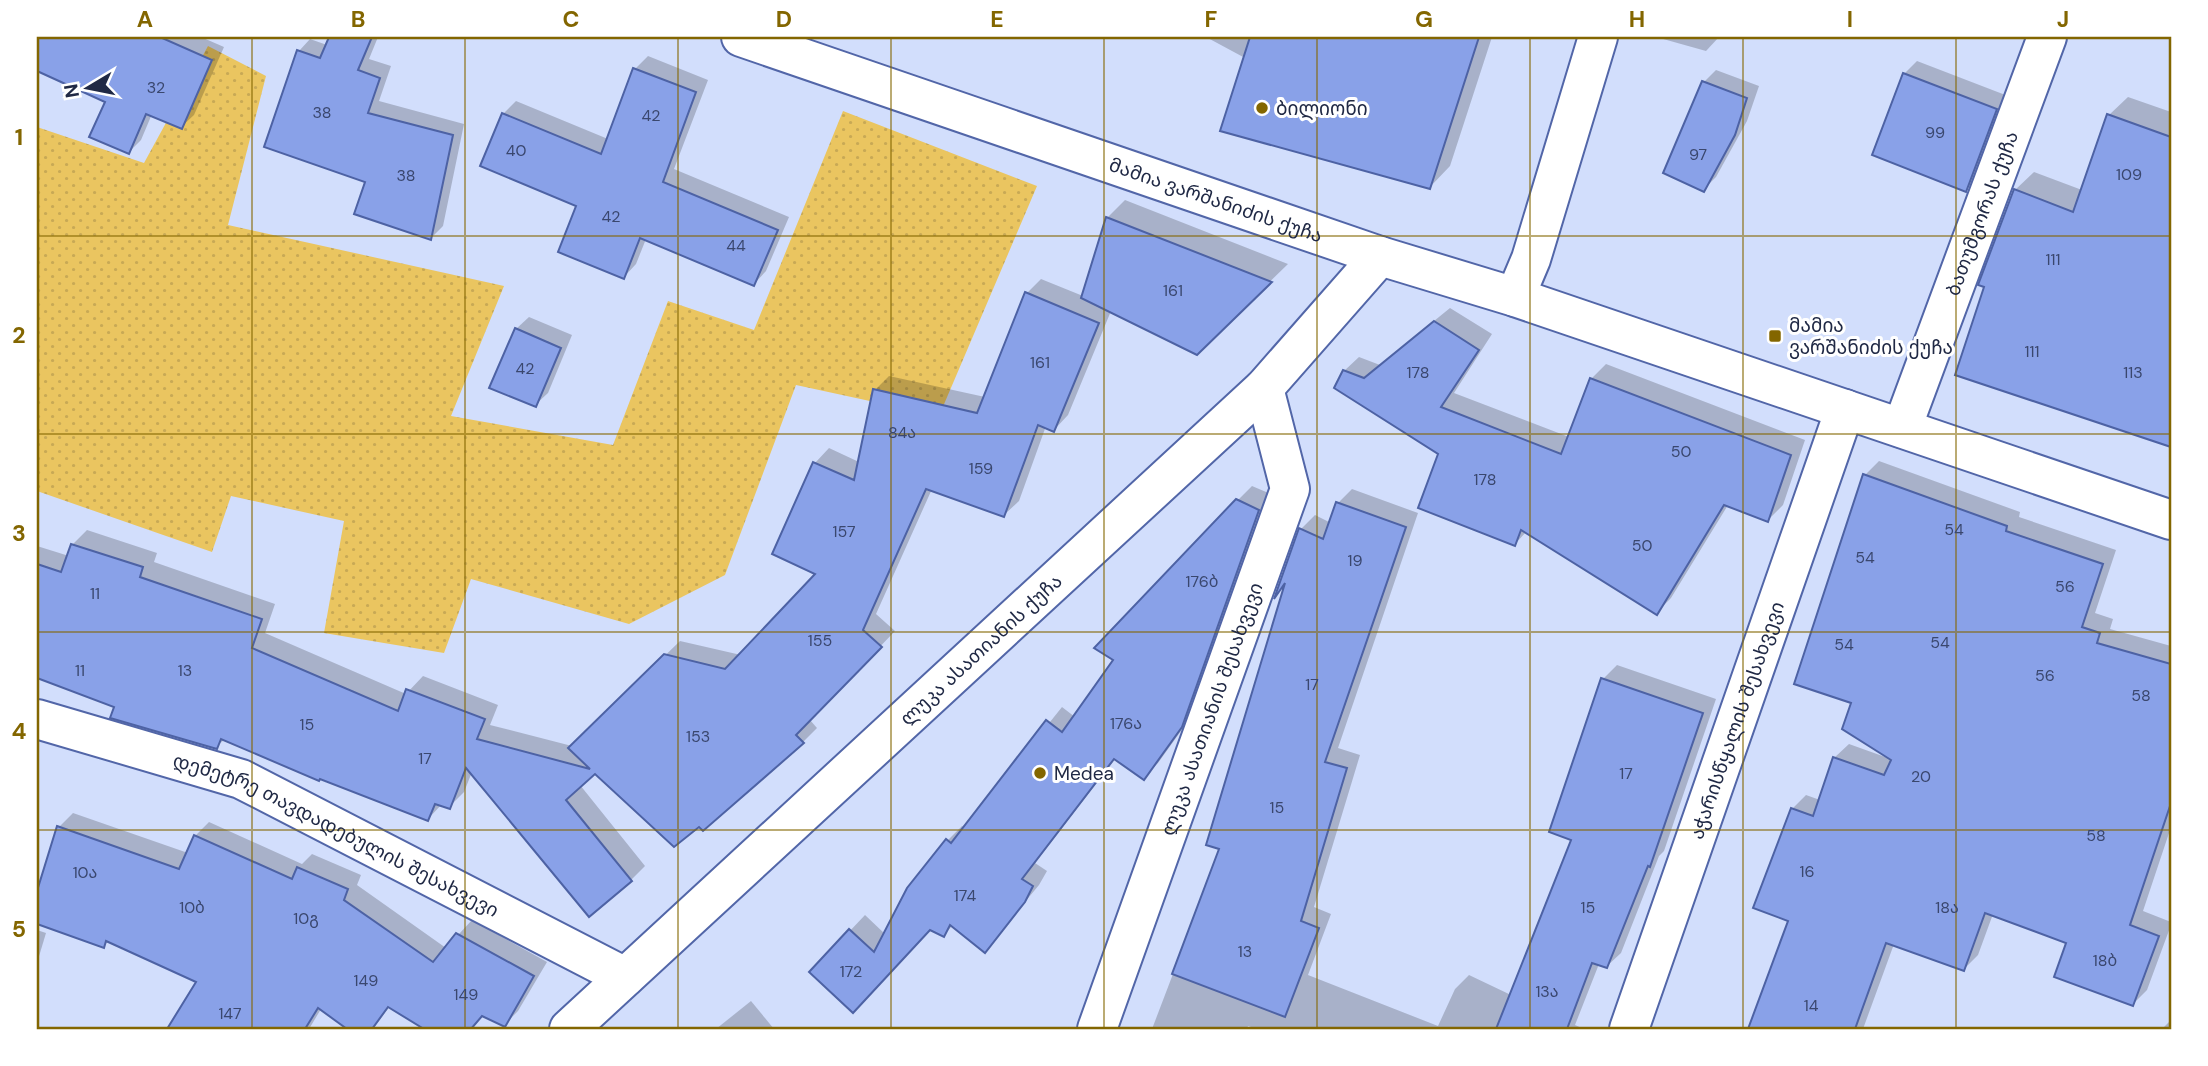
<svg xmlns="http://www.w3.org/2000/svg" width="2208" height="1066" viewBox="0 0 2208 1066" font-family="'DM Sans','Noto Sans Georgian',sans-serif">
	<style>
		.grass { fill: url(#grass-dots) }
		.shadow { fill: #0003 }
		.building { fill: #89a1e8; stroke: #4d62a4; stroke-width: 2 }
		.lines { fill: none; stroke-linecap: round; stroke-linejoin: round }
		.minor-casing { stroke: #5266a8; stroke-width: 42 }
		.minor { stroke: #fff; stroke-width: 38 }
		.grid { fill: none; stroke: #836600; stroke-width: 2; stroke-opacity: 0.55 }
		.poi-dot { fill: #836600; stroke: #fff; stroke-width: 2.5 }
		.labels { text-anchor: middle; stroke-width: 6; stroke-linejoin: round; paint-order: stroke }
		.number-label { font-size: 16px; fill: #3a476e }
		.poi-label { font-size: 19px; fill: #202945; stroke: #fff; text-anchor: start }
		.street-label { font-size: 19px; fill: #202945; stroke: #fff }
		.neatline { fill: none; stroke: #836600; stroke-width: 2.5 }
		.grid-label { font-size: 23px; text-anchor: middle; font-weight: bold; fill: #836600 }
	</style>
	<defs>
		<pattern id="grass-dots" width="8" height="8" patternUnits="userSpaceOnUse" patternTransform="scale(1.75)"><rect width="8" height="8" fill="#eac560"/><path d="M2 2h.1M6 6h.1" fill="none" stroke="#c8a955" stroke-width="1.8" stroke-linecap="round"/></pattern>
	</defs>
	<rect width="100%" height="100%" fill="#d2defc"/>
	<polygon class="grass" points="208,46 266,76 228,225 504,286 451,416 613,445 668,301 754,330 843,111 1037,186 939,416 796,385 725,575 629,624 471,579 444,653 324,633 344,521 231,496 212,552 37,491 37,127 144,163"/>
	<g class="shadow">
		<polygon points="37,37 201,37 224,47 194,115 181,127 152,114 141,140 129,152 107,101 37,71"/>
		<polygon points="331,37 378,37 369,59 391,66 379,101 464,124 443,226 431,238 367,180 299,51 310,39 327,45"/>
		<polygon points="1206,37 1492,37 1450,166 1430,187 1245,58"/>
		<polygon points="1656,37 1719,37 1706,51"/>
		<polygon points="648,56 708,80 674,169 789,217 766,271 754,284 646,239 636,264 624,277 579,205 503,114 516,101 608,139 635,69"/>
		<polygon points="1917,61 2008,96 1979,177 1966,190 1904,74"/>
		<polygon points="1716,70 1759,86 1747,121 1716,177 1704,189 1704,82"/>
		<polygon points="2128,97 2171,112 2171,446 1957,374 2015,190 2034,172 2082,190 2109,115"/>
		<polygon points="1125,200 1288,264 1196,353 1111,311 1068,415 1054,430 1046,426 1019,501 1004,515 932,489 876,614 895,631 810,720 817,728 803,742 595,771 580,785 645,866 631,880 472,772 464,792 449,807 442,804 428,819 225,739 216,747 37,676 37,546 69,556 72,545 87,530 157,553 154,562 275,604 265,633 406,694 423,676 498,705 490,725 572,746 680,641 741,655 818,573 774,553 815,463 829,448 859,462 875,390 889,376 985,397 1027,293 1041,279 1083,296 1107,218"/>
		<polygon points="1450,308 1492,334 1454,393 1569,437 1591,379 1606,364 1805,440 1783,505 1768,520 1728,505 1671,598 1657,612 1526,532 1515,544 1440,453 1344,371 1359,357 1380,365"/>
		<polygon points="529,317 572,335 548,393 535,405 516,329"/>
		<polygon points="1879,461 2020,512 2019,517 2116,550 2095,613 2113,619 2110,629 2171,646 2171,827 2143,911 2171,922 2171,925 2147,990 2133,1004 2068,942 1993,914 1978,955 1964,969 1894,944 1863,1029 1750,1029 1790,920 1792,809 1806,795 1820,800 1834,758 1849,744 1888,758 1853,702 1797,683 1865,475"/>
		<polygon points="1252,486 1273,495 1196,710 1158,763 1143,778 1116,758 1035,863 1047,871 1039,885 985,950 953,925 944,935 931,928 867,996 811,972 865,915 885,934 908,889 948,840 962,826 965,828 1062,707 1075,717 1237,501"/>
		<polygon points="1352,489 1418,513 1338,748 1360,755 1314,907 1331,914 1308,975 1438,1026 1455,989 1469,975 1511,995 1573,839 1603,679 1617,665 1716,699 1664,851 1659,856 1621,953 1607,966 1599,964 1575,1025 1584,1029 1257,1029 1248,1026 1247,1029 1152,1029 1221,848 1287,583 1278,592 1301,529 1315,515 1331,523 1338,503"/>
		<polygon points="73,813 188,853 195,836 209,822 302,864 312,854 361,875 357,885 446,948 472,920 547,962 518,1011 504,1025 483,1015 472,1029 428,1029 390,1006 373,1029 350,1029 321,1009 309,1029 170,1029 199,981 109,940 104,946 37,922 37,897 59,827"/>
		<polygon points="37,930 46,933 37,963"/>
		<polygon points="751,1001 774,1029 716,1029"/>
		<polygon points="2171,1020 2171,1029 2162,1029"/>
	</g>
	<g class="building">
		<polygon points="37,37 160,37 212,60 182,129 146,114 129,154 89,137 105,102 37,71"/>
		<polygon points="329,37 372,37 358,70 380,78 368,113 453,135 431,240 354,214 365,182 264,147 297,50 320,58"/>
		<polygon points="1250,37 1479,37 1430,189 1220,131"/>
		<polygon points="633,68 696,92 663,182 778,230 754,286 640,238 624,279 558,252 576,206 480,166 502,113 601,154"/>
		<polygon points="1903,73 1997,109 1966,192 1872,155"/>
		<polygon points="1702,81 1747,98 1735,135 1704,192 1663,173"/>
		<polygon points="2107,114 2171,137 2171,447 1955,375 1984,287 1978,285 2014,189 2073,212"/>
		<polygon points="1106,217 1272,282 1197,355 1081,298"/>
		<polygon points="1025,292 1099,323 1054,432 1038,425 1004,517 926,489 863,630 882,647 796,735 804,743 703,831 699,827 674,847 595,774 566,800 632,881 589,917 466,768 450,809 435,804 428,821 320,779 319,781 221,739 217,749 110,718 114,707 37,678 37,564 61,572 71,544 143,567 140,577 262,619 252,648 398,711 406,689 485,719 477,739 590,769 568,748 664,654 725,669 815,574 772,554 813,462 854,480 873,389 977,413"/>
		<polygon points="1434,321 1479,350 1441,407 1561,454 1590,378 1791,455 1768,522 1724,505 1657,615 1521,530 1515,546 1418,508 1438,454 1334,388 1343,370 1364,378"/>
		<polygon points="515,328 561,348 536,407 489,388"/>
		<polygon points="1863,474 2007,526 2006,531 2103,564 2082,627 2100,633 2097,643 2171,664 2171,803 2130,925 2159,936 2133,1006 2054,977 2066,943 1985,913 1964,971 1886,943 1855,1029 1748,1029 1788,921 1753,908 1791,808 1813,816 1833,757 1884,775 1891,760 1842,729 1851,703 1794,684"/>
		<polygon points="1236,499 1259,510 1182,727 1144,780 1114,759 1022,879 1033,886 1025,902 985,953 950,925 944,937 930,930 853,1013 809,972 849,929 874,952 907,888 946,839 951,843 1046,720 1062,732 1113,660 1094,648"/>
		<polygon points="1336,502 1406,527 1325,762 1347,768 1301,921 1319,928 1285,1017 1172,974 1219,849 1206,845 1285,583 1274,599 1299,528 1323,539"/>
		<polygon points="1601,678 1703,713 1650,867 1648,866 1607,968 1592,963 1567,1029 1496,1029 1571,840 1549,832"/>
		<polygon points="57,826 179,869 194,835 292,879 297,867 348,889 344,900 433,962 456,933 534,976 505,1027 482,1016 471,1029 424,1029 388,1007 372,1029 347,1029 318,1008 305,1029 167,1029 196,982 106,941 104,948 37,924 37,891"/>
	</g>
	<g class="lines">
		<g class="minor-casing">
			<g id="minor">
				<path id="s1" d="M 741,37 L 1380,256 L 1515,297 L 2171,520"/>
				<polyline points="1515,297 1531,259 1598,37"/>
				<path id="s2" d="M 1902,428 L 2047,37"/>
				<path id="s3" d="M 37,719 L 241,779 L 625,977"/>
				<path id="s4" d="M 569,1029 L 1264,388 L 1380,256"/>
				<path id="s5" d="M 1097,1029 L 1290,489 L 1264,388"/>
				<path id="s6" d="M 1629,1029 L 1845,409"/>
			</g>
		</g>
		<use href="#minor" class="minor"/>
	</g>
	<path class="grid" d="M 252,37 L 252,1029M 465,37 L 465,1029M 678,37 L 678,1029M 891,37 L 891,1029M 1104,37 L 1104,1029M 1317,37 L 1317,1029M 1530,37 L 1530,1029M 1743,37 L 1743,1029M 1956,37 L 1956,1029M 37,236 L 2171,236M 37,434 L 2171,434M 37,632 L 2171,632M 37,830 L 2171,830"/>
	<g class="poi-dot">
		<circle cx="1262" cy="108" r="7"/>
		<rect x="1768" y="329" width="14" height="14" rx="3.5"/>
		<circle cx="1040" cy="773" r="7"/>
	</g>
	<g class="labels">
		<g class="number-label">
			<text x="156" y="93">32</text>
			<text x="322" y="118">38</text>
			<text x="651" y="121">42</text>
			<text x="1935" y="138">99</text>
			<text x="516" y="156">40</text>
			<text x="1698" y="160">97</text>
			<text x="2129" y="180">109</text>
			<text x="406" y="181">38</text>
			<text x="611" y="222">42</text>
			<text x="736" y="251">44</text>
			<text x="2053" y="265">111</text>
			<text x="1173" y="296">161</text>
			<text x="2032" y="357">111</text>
			<text x="1040" y="368">161</text>
			<text x="525" y="374">42</text>
			<text x="1418" y="378">178</text>
			<text x="2133" y="378">113</text>
			<text x="902" y="438">84ა</text>
			<text x="1681" y="457">50</text>
			<text x="981" y="474">159</text>
			<text x="1485" y="485">178</text>
			<text x="1954" y="535">54</text>
			<text x="844" y="537">157</text>
			<text x="1642" y="551">50</text>
			<text x="1865" y="563">54</text>
			<text x="1355" y="566">19</text>
			<text x="1202" y="587">176ბ</text>
			<text x="2065" y="592">56</text>
			<text x="95" y="599">11</text>
			<text x="820" y="646">155</text>
			<text x="1940" y="648">54</text>
			<text x="1844" y="650">54</text>
			<text x="80" y="676">11</text>
			<text x="185" y="676">13</text>
			<text x="2045" y="681">56</text>
			<text x="1312" y="690">17</text>
			<text x="2141" y="701">58</text>
			<text x="1126" y="729">176ა</text>
			<text x="307" y="730">15</text>
			<text x="698" y="742">153</text>
			<text x="425" y="764">17</text>
			<text x="1626" y="779">17</text>
			<text x="1921" y="782">20</text>
			<text x="1277" y="813">15</text>
			<text x="2096" y="841">58</text>
			<text x="1807" y="877">16</text>
			<text x="85" y="878">10ა</text>
			<text x="965" y="901">174</text>
			<text x="192" y="913">10ბ</text>
			<text x="1588" y="913">15</text>
			<text x="1947" y="913">18ა</text>
			<text x="306" y="924">10გ</text>
			<text x="1245" y="957">13</text>
			<text x="2105" y="966">18ბ</text>
			<text x="851" y="977">172</text>
			<text x="366" y="986">149</text>
			<text x="1547" y="997">13ა</text>
			<text x="466" y="1000">149</text>
			<text x="1811" y="1011">14</text>
			<text x="230" y="1019">147</text>
		</g>
		<g class="poi-label">
			<text x="1276" y="115">ბილიონი</text>
			<text x="1789" y="332">მამია<tspan x="1789" dy="22">ვარშანიძის ქუჩა</tspan></text>
			<text x="1054" y="780">Medea</text>
		</g>
		<g class="street-label">
			<text dy="7" stroke="none"><textPath href="#s1" startOffset="502">მამია ვარშანიძის ქუჩა</textPath></text>
			<text dy="7" stroke="none"><textPath href="#s2" startOffset="229">ბათუმგორას ქუჩა</textPath></text>
			<text dy="7" stroke="none"><textPath href="#s4" startOffset="560">ლუკა ასათიანის ქუჩა</textPath></text>
			<text dy="7" stroke="none"><textPath href="#s5" startOffset="340">ლუკა ასათიანის შესახვევი</textPath></text>
			<text dy="7" stroke="none"><textPath href="#s6" startOffset="327">აჭარისწყალის შესახვევი</textPath></text>
			<text dy="7" stroke="none"><textPath href="#s3" startOffset="322">დემეტრე თავდადებულის შესახვევი</textPath></text>
		</g>
	</g>
	<rect width="2208" height="1066" fill="none" stroke="#ffffff" stroke-width="77"/>
	<g transform="translate(88 88) rotate(260)" stroke="#ffffff" stroke-width="5" paint-order="stroke">
	<path d="M0-5L12 26L0 18L-12 26Z" fill="#202945"/>
	<text y="-10" font-size="19" font-weight="bold" text-anchor="middle" fill="#202945">N</text>
	</g>
	<rect x="38" y="38" width="2132" height="990" class="neatline"/>
	<g class="grid-label">
		<text x="145" y="27">A</text>
		<text x="358" y="27">B</text>
		<text x="571" y="27">C</text>
		<text x="784" y="27">D</text>
		<text x="997" y="27">E</text>
		<text x="1211" y="27">F</text>
		<text x="1424" y="27">G</text>
		<text x="1637" y="27">H</text>
		<text x="1850" y="27">I</text>
		<text x="2063" y="27">J</text>
		<text x="19" y="145">1</text>
		<text x="19" y="343">2</text>
		<text x="19" y="541">3</text>
		<text x="19" y="739">4</text>
		<text x="19" y="937">5</text>
	</g>
</svg>
